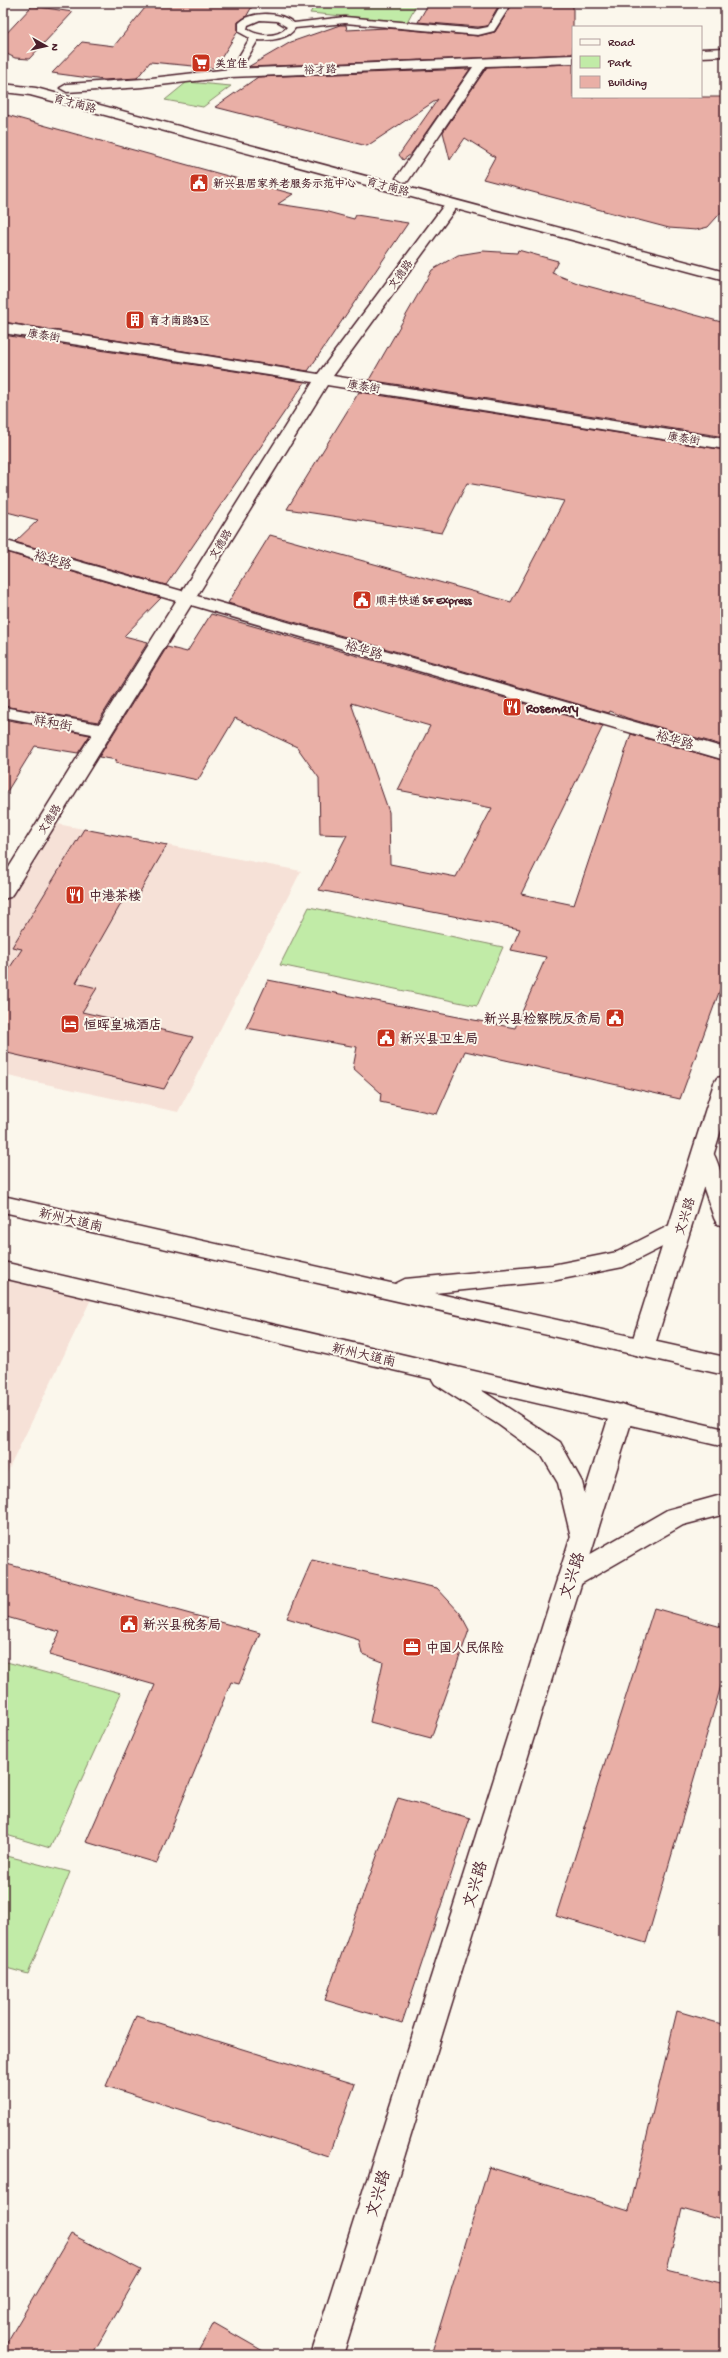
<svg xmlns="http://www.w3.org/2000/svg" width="728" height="2358" viewBox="0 0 728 2358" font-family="'Gochi Hand','LXGW WenKai TC',sans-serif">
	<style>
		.built { fill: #f6e1d7 }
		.green { fill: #c1eba7; stroke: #868569 }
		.building { fill: #e9afa6; stroke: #4a1f2b; fill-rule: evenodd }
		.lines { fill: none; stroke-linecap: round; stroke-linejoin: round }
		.service-casing { stroke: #4a1f2b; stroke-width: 3 }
		.minor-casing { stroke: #4a1f2b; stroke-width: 3 }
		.tertiary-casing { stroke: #4a1f2b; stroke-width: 3 }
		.primary-casing { stroke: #4a1f2b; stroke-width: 3 }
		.service { fill: #fbf7ec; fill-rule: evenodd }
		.minor { fill: #fbf7ec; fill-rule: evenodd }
		.tertiary { fill: #fbf7ec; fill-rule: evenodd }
		.primary { fill: #fbf7ec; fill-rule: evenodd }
		.labels { text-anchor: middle; stroke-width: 4; stroke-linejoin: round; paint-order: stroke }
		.far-poi-label { font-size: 11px; font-weight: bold; fill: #4a1f2b; stroke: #fbf7ec; text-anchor: start }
		.far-street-label { font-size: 11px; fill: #4a1f2b; stroke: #fbf7ec }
		.street-label { font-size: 13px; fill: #4a1f2b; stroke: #fbf7ec }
		.poi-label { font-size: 13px; font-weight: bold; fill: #4a1f2b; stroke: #fbf7ec; text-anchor: start }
		.near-street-label { font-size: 16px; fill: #4a1f2b; stroke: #fbf7ec }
	</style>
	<rect width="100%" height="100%" fill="#fbf7ec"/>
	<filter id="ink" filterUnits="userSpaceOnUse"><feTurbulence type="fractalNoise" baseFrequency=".025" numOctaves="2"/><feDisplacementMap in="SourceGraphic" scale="8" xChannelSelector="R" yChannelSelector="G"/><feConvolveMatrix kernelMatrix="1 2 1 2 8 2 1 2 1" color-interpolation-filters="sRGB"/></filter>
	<g filter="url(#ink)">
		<g class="built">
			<polygon points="47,822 301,871 178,1112 3,1075 3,893"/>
			<polygon points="3,1270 95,1291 3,1481"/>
		</g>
		<g class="green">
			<polygon points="316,3 417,3 407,22 310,13"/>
			<polygon points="187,82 231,86 203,107 165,100"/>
			<polygon points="309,907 503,947 477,1006 280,965"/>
			<polygon points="3,1661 121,1693 50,1848 3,1834"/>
			<polygon points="3,1855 70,1872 28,1974 3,1967"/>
		</g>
		<g class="building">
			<polygon points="149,3 254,3 246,17 238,22 238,31 215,68 150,62 137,78 104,80 52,73 82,42 114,46"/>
			<polygon points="429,3 500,3 487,26 478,27 418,22"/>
			<polygon points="513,3 573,3 573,54 248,67 291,42 340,25 346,25 347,30 386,28 478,36 495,32"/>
			<polygon points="32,6 73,12 29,59 15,58 3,52 3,37"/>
			<polygon points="573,64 573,97 725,97 725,208 708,227 696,230 669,228 483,179 495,157 465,138 450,160 443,132 487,67"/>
			<polygon points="470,69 411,154 403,160 399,155 438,99 367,146 215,107 258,77"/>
			<polygon points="3,114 293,194 278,204 324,211 354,219 356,215 408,223 308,371 3,322"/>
			<polygon points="518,250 558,261 552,273 580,284 725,323 725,437 369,380 432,270 458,255 483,251 517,253"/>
			<polygon points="3,335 305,382 166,585 15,542 38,520 3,511"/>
			<polygon points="359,392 725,450 725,746 627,718 610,711 609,713 228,603 270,535 511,602 564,501 467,483 442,533 287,509"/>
			<polygon points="5,552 161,598 124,636 148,642 98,722 3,706"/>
			<path d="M 211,614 L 603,726 L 521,894 L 574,905 L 631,734 L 725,761 L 725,976 L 680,1099 L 465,1051 L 437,1114 L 380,1102 L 381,1093 L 353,1068 L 357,1047 L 246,1028 L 268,980 L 515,1028 L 546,957 L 511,950 L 520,929 L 319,890 L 347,835 L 320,834 L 319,778 L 297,747 L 235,718 L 198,780 L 115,763 L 117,760 L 99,757 L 167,647 L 187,652 ZM 351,703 L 430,726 L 398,790 L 492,808 L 456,877 L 390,864 L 389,812 Z"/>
			<polygon points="3,719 90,735 78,753 35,746 3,798"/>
			<polygon points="84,829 167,845 137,897 126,895 76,983 97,988 82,1012 193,1037 164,1089 3,1052 3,978 22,949 12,947"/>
			<polygon points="312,1560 437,1588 460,1613 469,1630 431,1738 370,1722 383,1662 362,1654 359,1640 287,1618"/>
			<polygon points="3,1563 260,1633 239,1684 231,1682 157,1863 86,1842 155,1685 49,1655 60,1632 3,1616"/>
			<polygon points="654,1608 725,1628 725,1672 646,1943 556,1916"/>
			<polygon points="398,1798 470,1818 402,2023 325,2000"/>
			<polygon points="677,2011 725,2025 725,2221 682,2209 667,2270 725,2284 725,2355 431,2355 489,2167 629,2211"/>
			<polygon points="136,2016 355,2084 329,2157 106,2086"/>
			<polygon points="71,2234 141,2270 92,2355 3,2355 3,2349"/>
			<polygon points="214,2323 270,2355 196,2355"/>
		</g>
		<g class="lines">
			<g class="service-casing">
				<path id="service" d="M 502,3 L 512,3 L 494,31 L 478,35 L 345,23 L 295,28 C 289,39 270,41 258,40 L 237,75 L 229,73 L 250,38 L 239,32 L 239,23 C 252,10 281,12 294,23 L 345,17 L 478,29 L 488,27 ZM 260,20 L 277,21 L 287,27 C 278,38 258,37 247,29 L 248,25 Z"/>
			</g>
			<g class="minor-casing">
				<g id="minor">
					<polygon points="725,48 725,56 701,57 701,49"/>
					<polygon points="573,55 573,63 486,66 408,181 403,182 396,178 473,67 230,77 143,87 67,92 60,88 67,84 143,79 230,69"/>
					<polygon points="452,200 459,204 333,376 725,439 725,449 327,385 197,596 725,748 725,760 191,605 13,893 10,897 3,899 3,877 92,734 3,717 3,707 99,724 176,601 3,550 3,540 182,591 313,382 3,333 3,323 318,374 447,201"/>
					<polygon points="725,1076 725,1117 654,1348 650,1354 642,1357 634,1354 630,1348 714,1083 717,1078"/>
					<polygon points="622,1404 630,1407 634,1413 343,2355 311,2355 610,1413 614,1407"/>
				</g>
			</g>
			<g class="tertiary-casing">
				<polygon id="tertiary" points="3,84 36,88 725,272 725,281 30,95 3,92"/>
			</g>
			<g class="primary-casing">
				<g id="primary">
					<path d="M 703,1146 L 711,1149 C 725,1173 725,1199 725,1226 L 717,1224 L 714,1218 L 692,1154 L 695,1149 Z"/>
					<polygon points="3,1196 395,1284 405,1279 552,1265 617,1252 680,1220 688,1222 691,1228 688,1234 623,1267 552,1281 435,1293 725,1357 725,1375 3,1212"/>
					<polygon points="3,1262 725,1429 725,1447 481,1390 560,1442 582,1482 595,1537 592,1544 583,1547 574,1544 571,1537 558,1483 542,1456 499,1425 435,1384 432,1379 3,1278"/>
					<polygon points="725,1494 725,1514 683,1525 579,1585 570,1588 561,1585 557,1578 561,1571 667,1510"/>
				</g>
			</g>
			<use href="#service" class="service"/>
			<use href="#minor" class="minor"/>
			<use href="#tertiary" class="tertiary"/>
			<use href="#primary" class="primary"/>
		</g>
	</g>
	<defs>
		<g id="supermarket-square" transform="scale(1)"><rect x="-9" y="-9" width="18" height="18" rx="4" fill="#c8321e" stroke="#fbf7ec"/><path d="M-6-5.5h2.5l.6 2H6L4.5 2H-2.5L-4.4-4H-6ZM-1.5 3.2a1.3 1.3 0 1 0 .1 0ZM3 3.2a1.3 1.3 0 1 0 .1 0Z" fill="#fff"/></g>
		<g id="civic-square" transform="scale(1)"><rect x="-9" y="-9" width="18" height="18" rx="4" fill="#c8321e" stroke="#fbf7ec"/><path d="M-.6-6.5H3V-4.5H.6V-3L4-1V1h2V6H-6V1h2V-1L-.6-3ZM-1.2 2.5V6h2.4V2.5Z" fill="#fff"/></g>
		<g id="building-square" transform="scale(1)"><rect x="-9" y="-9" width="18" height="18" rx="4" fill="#c8321e" stroke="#fbf7ec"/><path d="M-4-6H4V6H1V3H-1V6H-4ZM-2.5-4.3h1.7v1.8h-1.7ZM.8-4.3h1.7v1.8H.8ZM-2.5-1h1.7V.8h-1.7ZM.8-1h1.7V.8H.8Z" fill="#fff"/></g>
		<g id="restaurant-square" transform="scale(1)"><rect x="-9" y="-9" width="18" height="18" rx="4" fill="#c8321e" stroke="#fbf7ec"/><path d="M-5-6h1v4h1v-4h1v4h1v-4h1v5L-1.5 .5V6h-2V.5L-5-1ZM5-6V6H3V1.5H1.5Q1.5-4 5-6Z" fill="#fff"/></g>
		<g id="hotel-square" transform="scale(1)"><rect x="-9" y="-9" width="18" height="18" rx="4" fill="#c8321e" stroke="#fbf7ec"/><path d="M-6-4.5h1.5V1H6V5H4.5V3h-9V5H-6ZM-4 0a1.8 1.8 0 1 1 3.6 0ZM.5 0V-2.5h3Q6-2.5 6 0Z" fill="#fff"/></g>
		<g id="office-square" transform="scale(1)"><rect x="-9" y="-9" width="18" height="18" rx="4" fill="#c8321e" stroke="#fbf7ec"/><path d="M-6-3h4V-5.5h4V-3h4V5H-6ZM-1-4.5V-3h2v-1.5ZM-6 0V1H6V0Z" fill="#fff"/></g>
	</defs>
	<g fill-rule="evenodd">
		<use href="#supermarket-square" x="201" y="63"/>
		<use href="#civic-square" x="199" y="183"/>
		<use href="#building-square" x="135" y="320"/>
		<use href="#civic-square" x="362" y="600"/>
		<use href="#restaurant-square" x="512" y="707"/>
		<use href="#restaurant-square" x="75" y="895"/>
		<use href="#civic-square" x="615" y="1018"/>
		<use href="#hotel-square" x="70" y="1024"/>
		<use href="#civic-square" x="386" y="1038"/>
		<use href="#civic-square" x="129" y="1624"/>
		<use href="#office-square" x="412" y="1647"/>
	</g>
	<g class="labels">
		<g class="far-poi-label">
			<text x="215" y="67">美宜佳</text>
			<text x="213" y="187">新兴县居家养老服务示范中心</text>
			<text x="149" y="324">育才南路3区</text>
			<text x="376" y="604">顺丰快递 SF Express</text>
		</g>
		<g class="far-street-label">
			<text transform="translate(320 69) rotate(-2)" y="4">裕才路</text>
			<text transform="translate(75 103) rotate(15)" y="4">育才南路</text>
			<text transform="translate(388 186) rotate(15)" y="4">育才南路</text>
			<text transform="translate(400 274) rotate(-54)" y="4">文德路</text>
			<text transform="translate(44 335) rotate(9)" y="4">康泰街</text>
			<text transform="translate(364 386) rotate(9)" y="4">康泰街</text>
			<text transform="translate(684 438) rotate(9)" y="4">康泰街</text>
			<text transform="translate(220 544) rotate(-58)" y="4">文德路</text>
			<text transform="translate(49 819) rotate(-58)" y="4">文德路</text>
		</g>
		<g class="street-label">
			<text transform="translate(53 559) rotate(16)" y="5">裕华路</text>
			<text transform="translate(364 649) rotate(16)" y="5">裕华路</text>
			<text transform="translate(53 722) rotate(11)" y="5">祥和街</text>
			<text transform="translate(675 739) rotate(16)" y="5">裕华路</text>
			<text transform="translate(684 1216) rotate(-73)" y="5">文兴路</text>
			<text transform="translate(71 1219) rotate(13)" y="5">新州大道南</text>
			<text transform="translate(364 1354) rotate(13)" y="5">新州大道南</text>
		</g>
		<g class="poi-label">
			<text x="526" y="712">Rosemary</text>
			<text x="89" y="900">中港茶楼</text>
			<text x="601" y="1023" text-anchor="end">新兴县检察院反贪局</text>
			<text x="84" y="1029">恒晖皇城酒店</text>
			<text x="400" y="1043">新兴县卫生局</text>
			<text x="143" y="1629">新兴县税务局</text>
			<text x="426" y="1652">中国人民保险</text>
		</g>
		<g class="near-street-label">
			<text transform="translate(571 1575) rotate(-72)" y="6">文兴路</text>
			<text transform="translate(474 1884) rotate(-73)" y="6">文兴路</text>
			<text transform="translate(377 2193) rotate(-73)" y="6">文兴路</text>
		</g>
	</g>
	<rect width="728" height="2358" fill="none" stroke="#fbf7ec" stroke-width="16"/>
	<rect x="8" y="8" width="712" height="2342" fill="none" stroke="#4a1f2b" stroke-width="1.5" filter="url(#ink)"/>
	<rect x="572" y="26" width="130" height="72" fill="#fbf7ec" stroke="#b4a19f"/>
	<rect x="580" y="39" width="20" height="6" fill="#fbf7ec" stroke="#b4a19f"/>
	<text x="608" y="46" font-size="12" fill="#4a1f2b">Road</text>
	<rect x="580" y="56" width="20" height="12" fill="#c1eba7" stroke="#b4a19f"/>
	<text x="608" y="66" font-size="12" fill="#4a1f2b">Park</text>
	<rect x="580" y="76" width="20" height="12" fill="#e9afa6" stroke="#b4a19f"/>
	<text x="608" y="86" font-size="12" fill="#4a1f2b">Building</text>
	<g transform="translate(46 46) rotate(98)" stroke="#fbf7ec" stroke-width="3" paint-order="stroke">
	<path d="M0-3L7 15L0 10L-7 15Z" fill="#4a1f2b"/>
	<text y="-6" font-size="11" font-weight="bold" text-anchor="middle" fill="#4a1f2b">N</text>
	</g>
</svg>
